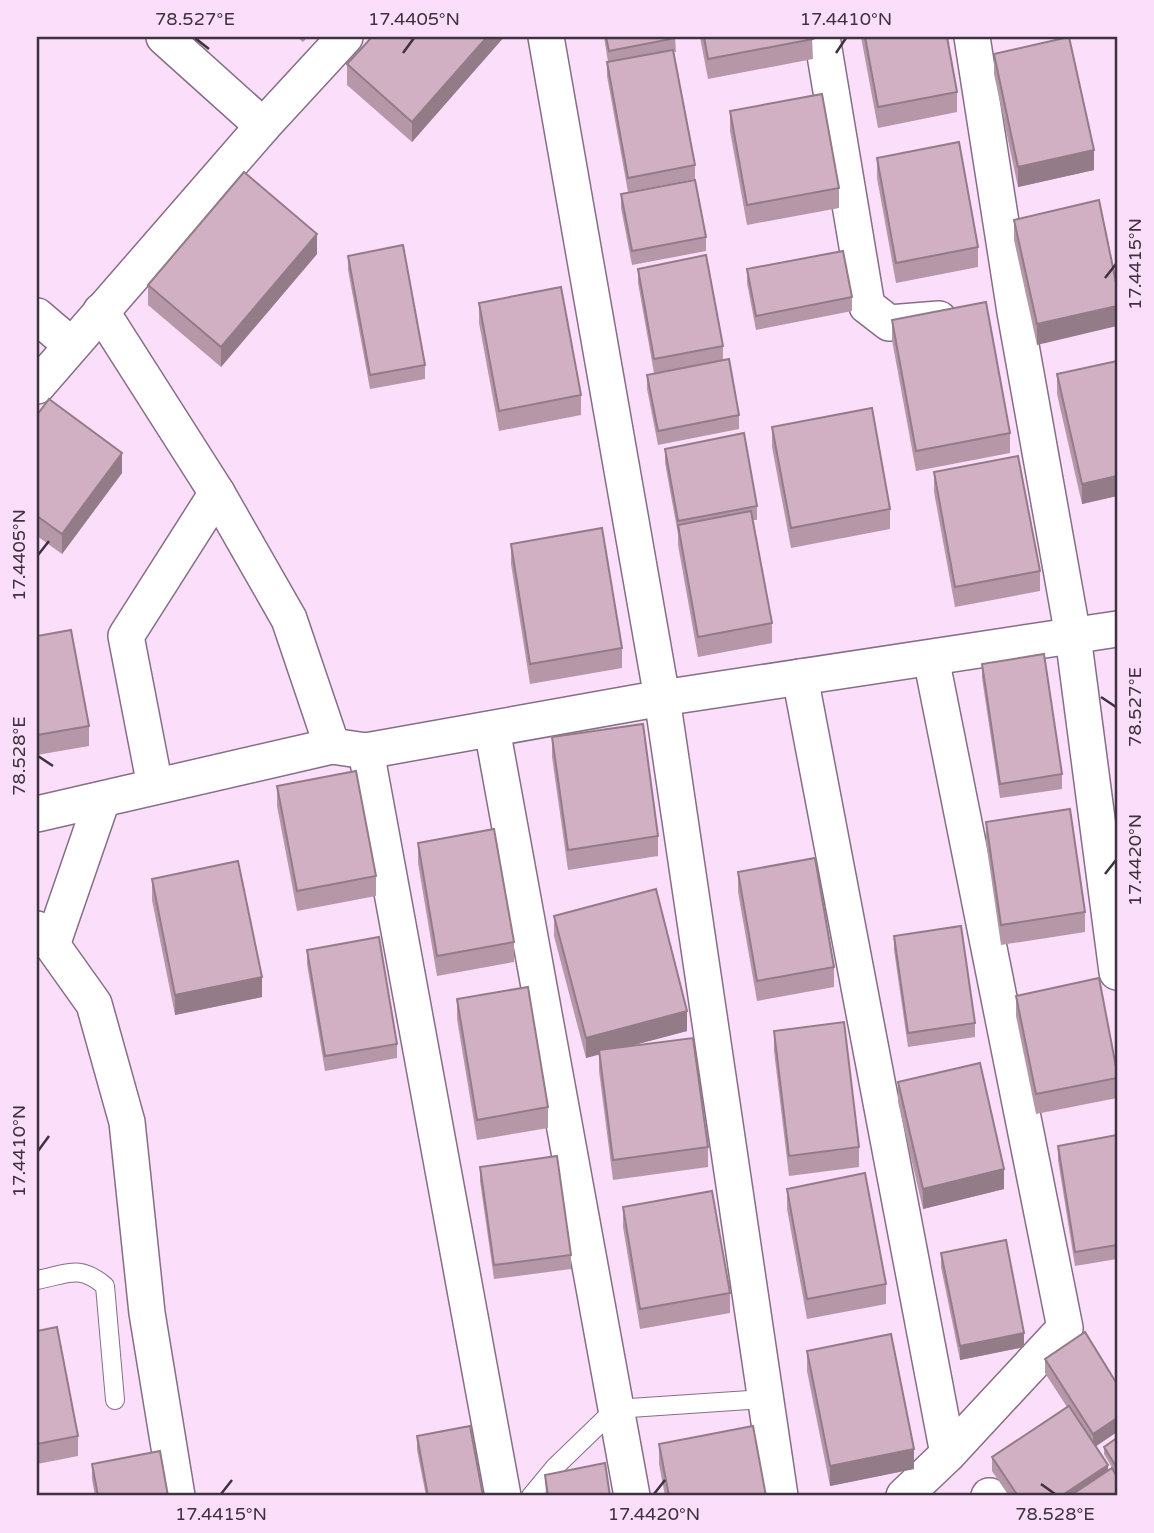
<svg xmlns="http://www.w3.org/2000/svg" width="1154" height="1533" viewBox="0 0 1154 1533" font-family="'Varela Round',sans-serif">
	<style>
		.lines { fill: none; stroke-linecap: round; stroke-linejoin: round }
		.lane-casing { stroke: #866e86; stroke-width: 20 }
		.street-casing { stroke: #866e86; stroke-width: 38 }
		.lane { stroke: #fff; stroke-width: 18 }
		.street { stroke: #fff; stroke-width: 35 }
		.wall { fill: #b597a8 }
		.shaded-wall { fill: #937b88 }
		.building { fill: #d2b0c3; stroke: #937b88; stroke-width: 2 }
		.ticks { fill: none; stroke: #3d323d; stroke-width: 2.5 }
		.neatline { fill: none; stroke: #3d323d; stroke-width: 2.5 }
		.ticks-label { font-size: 18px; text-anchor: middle; fill: #3d323d }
	</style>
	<rect width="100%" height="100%" fill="#fadefa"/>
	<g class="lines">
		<g class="lane-casing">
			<g id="lane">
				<path d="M 37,1280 C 68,1274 79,1264 105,1286 L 115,1400"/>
				<polyline points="531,1496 555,1467 615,1409 765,1399"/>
			</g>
		</g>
		<g class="street-casing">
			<g id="street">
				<polyline points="164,37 263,126"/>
				<polyline points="546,37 662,698 780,1496"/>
				<polyline points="822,37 867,306 889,323 939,319"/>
				<polyline points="972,37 1015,312 1073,636 1117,972"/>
				<polyline points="101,311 217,493 289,619 332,746"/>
				<polyline points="37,316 71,345"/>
				<polyline points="37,386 263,126 345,37"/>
				<polyline points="800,677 948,1454"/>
				<polyline points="492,729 632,1496"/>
				<polyline points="366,751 503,1496"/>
				<polyline points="155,786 126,636 217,493"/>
				<polyline points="37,814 332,746 366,751 662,698 1117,629"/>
				<polyline points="37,929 52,945 94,1004 127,1122 147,1313 177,1496"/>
				<polyline points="52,945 102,800"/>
				<polyline points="904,1496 948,1454 1065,1328 931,658"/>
				<polyline points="989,1496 990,1496"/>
			</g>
		</g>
		<use href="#lane" class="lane"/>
		<use href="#street" class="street"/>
	</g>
	<g class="wall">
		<polygon points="297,37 308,37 303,42"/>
		<polygon points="504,37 412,142 347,85 347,64"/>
		<polygon points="604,37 675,37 676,52 674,52 695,165 695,179 628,192 607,76 607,62 608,62"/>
		<polygon points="700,37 812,37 813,59 708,79"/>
		<polygon points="861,37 947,37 957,92 957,112 878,128"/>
		<polygon points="994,54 1094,170 1018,187 994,74"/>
		<polygon points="730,111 839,188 839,208 747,225 730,131"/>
		<polygon points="877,158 978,247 978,267 896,283 877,178"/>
		<polygon points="621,194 706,237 706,251 632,265 621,208"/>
		<polygon points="1014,220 1117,287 1037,345 1014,240"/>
		<polygon points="317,254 221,367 148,305 148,285"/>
		<polygon points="348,256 425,365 425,379 370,389 348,270"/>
		<polygon points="638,269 723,346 723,360 654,373 638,283"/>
		<polygon points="747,269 852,297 852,311 756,330 747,283"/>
		<polygon points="479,303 581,395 581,415 499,431 479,323"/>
		<polygon points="892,320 1010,433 1010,453 916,471 892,340"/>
		<polygon points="1117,361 1117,496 1082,504 1057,394 1057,374"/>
		<polygon points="647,375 739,415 739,429 658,445 647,389"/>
		<polygon points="37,415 122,473 62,554 37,536"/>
		<polygon points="772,427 890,509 890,529 791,548 772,447"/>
		<polygon points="665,449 757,506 757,520 753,520 772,623 772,643 698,657 678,545 678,534 665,463"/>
		<polygon points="934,472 1040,571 1040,591 955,607 934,492"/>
		<polygon points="511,544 622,648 622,668 530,684 511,564"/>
		<polygon points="37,636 89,726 89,746 37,755"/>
		<polygon points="982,664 1062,774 1062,789 1000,798 982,678"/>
		<polygon points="1115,728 1117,728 1117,757 1115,742"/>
		<polygon points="552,737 658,836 658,856 568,870 552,757"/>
		<polygon points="277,786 376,876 376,896 297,911 277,806"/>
		<polygon points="986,822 1085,912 1085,932 1001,945 986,842"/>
		<polygon points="418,843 514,942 514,962 437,976 418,863"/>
		<polygon points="738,872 834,967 834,987 757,1001 738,892"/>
		<polygon points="152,879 262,997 175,1015 152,900"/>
		<polygon points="554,916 687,1031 629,1046 708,1147 708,1167 613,1180 599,1071 599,1054 586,1058 554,936"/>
		<polygon points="894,936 975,1023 975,1037 908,1047 894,950"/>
		<polygon points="307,950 397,1044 397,1058 325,1071 307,964"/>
		<polygon points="1016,996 1117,1072 1117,1098 1036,1114 1016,1016"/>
		<polygon points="457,999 548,1107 548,1128 477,1140 457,1019"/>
		<polygon points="774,1031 859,1147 859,1167 789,1176 774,1051"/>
		<polygon points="898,1082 1004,1189 923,1209 898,1102"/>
		<polygon points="1117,1135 1117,1259 1075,1266 1058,1160 1058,1146"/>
		<polygon points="480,1167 571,1255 571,1269 494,1279 480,1181"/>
		<polygon points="787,1189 886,1284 886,1304 807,1319 787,1209"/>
		<polygon points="623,1207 730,1293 730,1313 640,1329 623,1227"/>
		<polygon points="941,1253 1024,1347 960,1360 941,1267"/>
		<polygon points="37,1331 78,1436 78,1456 37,1464"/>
		<polygon points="807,1351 914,1469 830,1486 807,1371"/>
		<polygon points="1045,1359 1117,1384 1117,1432 1095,1447 1108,1471 1117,1496 1009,1496 992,1471 992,1457 1067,1407 1045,1373"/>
		<polygon points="417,1436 483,1496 426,1496 417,1450"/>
		<polygon points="1117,1438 1117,1476 1104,1454 1104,1447"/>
		<polygon points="659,1444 766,1496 665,1496 659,1464"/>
		<polygon points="92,1464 168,1496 95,1496 92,1479"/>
		<polygon points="545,1475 610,1496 546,1496"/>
	</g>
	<g class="shaded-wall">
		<polygon points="487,37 504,37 412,142 412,122"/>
		<polygon points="1094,150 1094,170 1018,187 1018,167"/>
		<polygon points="317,234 317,254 221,367 221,347"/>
		<polygon points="1117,306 1117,326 1037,345 1037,324"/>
		<polygon points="122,453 122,473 62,554 62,534"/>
		<polygon points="1117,476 1117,496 1082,504 1082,484"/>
		<polygon points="262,977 262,997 175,1015 175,995"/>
		<polygon points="687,1011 687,1031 586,1058 586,1038"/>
		<polygon points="1004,1169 1004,1189 923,1209 923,1189"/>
		<polygon points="1024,1333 1024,1347 960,1360 960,1346"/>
		<polygon points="1117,1418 1117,1432 1093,1448 1093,1434"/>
		<polygon points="914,1449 914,1469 830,1486 830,1466"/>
		<polygon points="1108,1465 1108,1479 1082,1496 1061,1496"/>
	</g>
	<g class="building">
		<polygon points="372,37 487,37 412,122 347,64"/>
		<polygon points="606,37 675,37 676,38 609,51"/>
		<polygon points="704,37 812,37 813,39 708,59"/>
		<polygon points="865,37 947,37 957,92 878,107"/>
		<polygon points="1069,37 1094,150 1018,167 994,54"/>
		<polygon points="673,50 695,165 628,178 607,62"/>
		<polygon points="822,94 839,188 747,205 730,111"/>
		<polygon points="959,142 978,247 896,263 877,158"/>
		<polygon points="244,172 317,234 221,347 148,285"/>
		<polygon points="695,180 706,237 632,251 621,194"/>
		<polygon points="1099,200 1117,287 1117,306 1037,324 1014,220"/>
		<polygon points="403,245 425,365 370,375 348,256"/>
		<polygon points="843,251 852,297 756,316 747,269"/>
		<polygon points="706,255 723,346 654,359 638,269"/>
		<polygon points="561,287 581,395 499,411 479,303"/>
		<polygon points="986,302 1010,433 916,451 892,320"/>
		<polygon points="729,359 739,415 658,431 647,375"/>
		<polygon points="1117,361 1117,476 1082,484 1057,374"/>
		<polygon points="49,399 122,453 62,534 37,516 37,415"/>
		<polygon points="872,408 890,509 791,528 772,427"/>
		<polygon points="744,433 757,506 678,521 665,449"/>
		<polygon points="1018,456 1040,571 955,587 934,472"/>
		<polygon points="751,511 772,623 698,637 678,525"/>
		<polygon points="602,528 622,648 530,664 511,544"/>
		<polygon points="71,630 89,726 37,735 37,636"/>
		<polygon points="1044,654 1062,774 1000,784 982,664"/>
		<polygon points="643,724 658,836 568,850 552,737"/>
		<polygon points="356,771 376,876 297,891 277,786"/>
		<polygon points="1070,809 1085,912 1001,925 986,822"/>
		<polygon points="494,829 514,942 437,956 418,843"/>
		<polygon points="815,858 834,967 757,981 738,872"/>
		<polygon points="238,861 262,977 175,995 152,879"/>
		<polygon points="656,889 687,1011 586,1038 554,916"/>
		<polygon points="961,926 975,1023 908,1033 894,936"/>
		<polygon points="379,937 397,1044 325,1056 307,950"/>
		<polygon points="1099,978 1117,1072 1117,1078 1036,1094 1016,996"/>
		<polygon points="528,987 548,1107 477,1120 457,999"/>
		<polygon points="844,1022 859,1147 789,1156 774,1031"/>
		<polygon points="693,1038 708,1147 613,1160 599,1050"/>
		<polygon points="980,1063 1004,1169 923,1189 898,1082"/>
		<polygon points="1117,1135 1117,1245 1075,1252 1058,1146"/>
		<polygon points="557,1156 571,1255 494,1265 480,1167"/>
		<polygon points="865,1173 886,1284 807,1299 787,1189"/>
		<polygon points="712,1191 730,1293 640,1309 623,1207"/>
		<polygon points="1006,1240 1024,1333 960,1346 941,1253"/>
		<polygon points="57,1327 78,1436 37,1444 37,1331"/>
		<polygon points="1085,1332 1117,1384 1117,1418 1093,1434 1045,1359"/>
		<polygon points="891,1334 914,1449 830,1466 807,1351"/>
		<polygon points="1069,1406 1108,1465 1061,1496 1018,1496 992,1457"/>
		<polygon points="470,1426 483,1496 428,1496 417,1436"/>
		<polygon points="753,1426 766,1496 669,1496 659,1444"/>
		<polygon points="1117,1438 1117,1468 1104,1447"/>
		<polygon points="160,1451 168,1496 98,1496 92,1464"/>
		<polygon points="605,1463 610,1496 548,1496 545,1475"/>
		<polygon points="1112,1468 1117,1477 1117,1496 1070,1496"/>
	</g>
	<path class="ticks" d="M 195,38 L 209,49M 403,53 L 414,38M 836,53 L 846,38M 1105,278 L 1116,264M 38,555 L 49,541M 1101,697 L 1116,707M 38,756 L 53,766M 1105,874 L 1116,860M 38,1151 L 49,1136M 1041,1484 L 1055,1494M 221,1494 L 232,1480M 654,1494 L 665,1480"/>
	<rect width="1154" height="1533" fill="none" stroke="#fadefa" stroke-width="77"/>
	<rect x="38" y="38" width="1078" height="1456" class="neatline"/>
	<g class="ticks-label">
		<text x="195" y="25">78.527°E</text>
		<text x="414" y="25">17.4405°N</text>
		<text x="846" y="25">17.4410°N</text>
		<text transform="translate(1135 264) rotate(-90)" y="6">17.4415°N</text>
		<text transform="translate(19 555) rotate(-90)" y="6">17.4405°N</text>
		<text transform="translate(1135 707) rotate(-90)" y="6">78.527°E</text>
		<text transform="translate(19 756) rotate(-90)" y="6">78.528°E</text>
		<text transform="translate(1135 860) rotate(-90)" y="6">17.4420°N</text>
		<text transform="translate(19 1151) rotate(-90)" y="6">17.4410°N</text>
		<text x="221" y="1520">17.4415°N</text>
		<text x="654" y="1520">17.4420°N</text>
		<text x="1055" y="1520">78.528°E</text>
	</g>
</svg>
